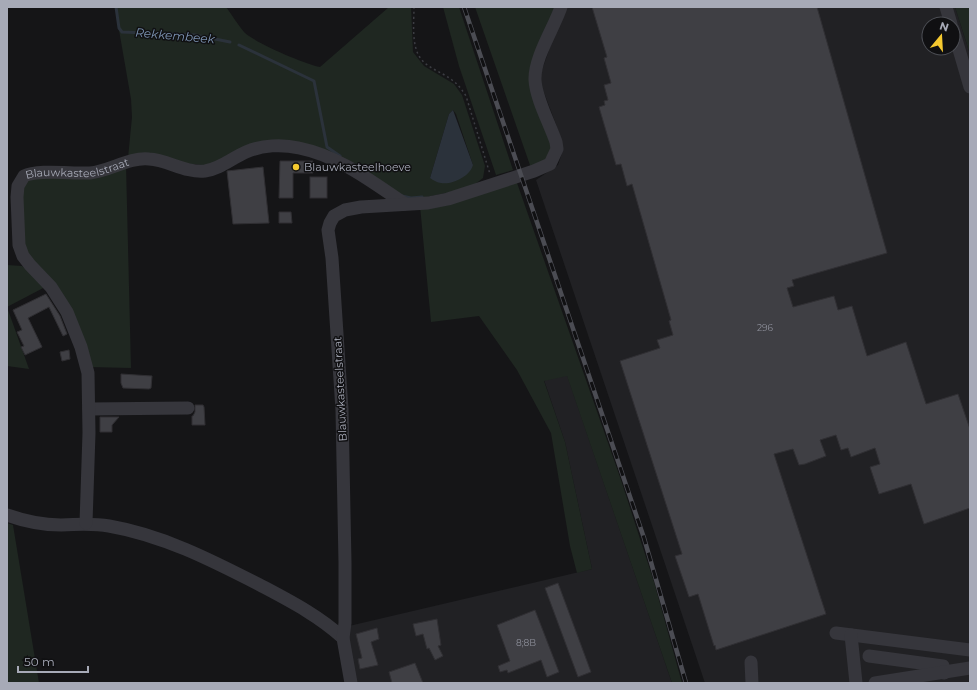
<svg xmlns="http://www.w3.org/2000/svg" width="977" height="690" viewBox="0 0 977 690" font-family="Montserrat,sans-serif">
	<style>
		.built { fill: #212124; fill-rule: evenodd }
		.green { fill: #1f2721; fill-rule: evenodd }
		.water { fill: #2b323b }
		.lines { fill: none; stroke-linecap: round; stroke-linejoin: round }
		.stream { stroke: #2b323b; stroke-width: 3 }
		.building { fill: #3f3f44; stroke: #302f33 }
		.path { stroke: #3c3d43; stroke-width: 1.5; stroke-dasharray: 2 3; stroke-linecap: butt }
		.minor { stroke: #36363c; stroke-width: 13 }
		.rail-casing { stroke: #4b4c53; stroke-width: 4.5 }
		.rail { stroke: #101012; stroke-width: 3; stroke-dasharray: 9; stroke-linecap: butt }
		.poi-dot { fill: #f5c92f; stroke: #101012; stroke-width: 1.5 }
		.labels { text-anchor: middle; stroke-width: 3; stroke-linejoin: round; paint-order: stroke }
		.number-label { font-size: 9px; fill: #8d8f9a }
		.poi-label { font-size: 11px; fill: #a7aab7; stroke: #101012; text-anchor: start }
		.street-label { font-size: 11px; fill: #a7aab7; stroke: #101012 }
		.water-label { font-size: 12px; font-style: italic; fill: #7d94b3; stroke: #101012 }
	</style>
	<rect width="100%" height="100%" fill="#151517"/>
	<g class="built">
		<path d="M 564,7 L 955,7 L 970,54 L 970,683 L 705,683 L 536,180 L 558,165 L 563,150 L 560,135 L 540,82 L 541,73 ZM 929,24 L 953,24 L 953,48 L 929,48 Z"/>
		<polygon points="567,375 672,683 356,683 349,645 349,626 592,569 565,442 544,380"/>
	</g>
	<g class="green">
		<path d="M 115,7 L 226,7 C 232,15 238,25 244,32 C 255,43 305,64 320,67 L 389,7 L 411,7 L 413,52 L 424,66 L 454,84 L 462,95 L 485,166 L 483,178 L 470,188 L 407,201 L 292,144 L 213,166 L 128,158 L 132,117 L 131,99 ZM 453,110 L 456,114 L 473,165 L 430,178 L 449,114 Z"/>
		<polygon points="443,7 459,7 513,170 496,175 459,66"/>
		<polygon points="475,7 558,7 537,62 554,140 548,160 531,168"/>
		<polygon points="955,7 970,7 970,54"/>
		<polygon points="126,165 131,368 89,367 87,357 26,256 19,198 29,175"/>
		<polygon points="516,180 621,480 654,582 682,683 672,683 567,376 544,381 565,442 592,569 577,573 570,546 551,433 517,370 479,316 431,322 420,206"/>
		<polygon points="7,265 22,266 47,286 7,307 29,369 7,366"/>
		<polygon points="7,523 13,525 39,683 7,683"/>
	</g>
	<path class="water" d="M 453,110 L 473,165 C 470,176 453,185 441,183 C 438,183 433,180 430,178 L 449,114 Z"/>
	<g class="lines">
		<g class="stream">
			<polyline points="116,7 119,28 122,32 195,35 230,42"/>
			<polyline points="239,45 314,81 327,147 340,156"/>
			<polyline points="402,196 411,198 422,197"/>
		</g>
	</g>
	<g class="building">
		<polygon points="592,7 817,7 887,253 792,280 794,286 787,288 793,307 834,296 838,310 852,306 867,356 906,342 926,404 958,394 970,429 970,508 924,524 911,484 879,494 870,467 880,464 875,448 851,457 848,448 841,450 836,435 820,440 826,456 805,464 799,465 793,449 774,454 826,614 716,650 715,645 714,646 698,594 689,597 675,556 682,554 620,361 660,348 657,340 673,335 669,321 671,320 632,184 627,186 621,164 616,165 599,107 605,105 604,101 608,100 604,85 611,83 604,58 607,57"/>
		<polygon points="280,161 313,161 313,173 293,173 293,198 279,198"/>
		<polygon points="263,167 269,223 233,224 227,171"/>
		<rect x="310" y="177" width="17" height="21"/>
		<polygon points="279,212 291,212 292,223 279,223"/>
		<polygon points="46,294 60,316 67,334 63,336 49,307 28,318 42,347 25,355 21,347 24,346 17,332 22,330 13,310"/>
		<polygon points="69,350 70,359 62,361 60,352"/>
		<polygon points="121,374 152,376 151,388 149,389 123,388 121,383"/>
		<polygon points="195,405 203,405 204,407 205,425 192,425 192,416 193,416 195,412"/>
		<polygon points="100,417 119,417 112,425 112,432 100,432"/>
		<polygon points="558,583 591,672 578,677 545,588"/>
		<polygon points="535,610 559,672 547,677 541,660 508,673 507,670 500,672 498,666 510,661 497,625"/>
		<polygon points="437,619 441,645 438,646 443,656 435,660 429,648 427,649 423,634 416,636 413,624"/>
		<polygon points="377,628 379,639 371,642 378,665 360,669 358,659 362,658 356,634"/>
		<polygon points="415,663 423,683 392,683 389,672"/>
	</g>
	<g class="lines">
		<path class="path" d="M 414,7 C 414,22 411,46 421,59 C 429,69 442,72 452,80 C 458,84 462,90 466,96 L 490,174"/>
		<g class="minor">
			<polyline points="946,7 951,24"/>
			<polyline points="953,29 970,87"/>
			<polyline points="89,409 188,408"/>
			<path d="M 7,515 C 24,521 42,525 61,525 C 77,524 93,523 109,526 C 162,535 211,560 258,584 C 288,600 318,615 343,638"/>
			<path id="s1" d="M 86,523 L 89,433 L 88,373 L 81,347 L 67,312 L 51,287 L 30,265 L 23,256 L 19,245 L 17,197 L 18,186 L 24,176 C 38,169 73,174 90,173 C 110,171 129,157 149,159 C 168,160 185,173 205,171 C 220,169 232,158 246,152 C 262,145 282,144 299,148 C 339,156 372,182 405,204"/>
			<polyline points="836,633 970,650"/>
			<polyline points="851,635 856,683"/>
			<polyline points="869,656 943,666 944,673"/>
			<polyline points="751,662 752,683"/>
			<path d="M 351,683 L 343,638 L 345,623 L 345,563 L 342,410 L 332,258 L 328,230 L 330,223 L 334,216 L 345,210 L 361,207 L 428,203 L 448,199 L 534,171 L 550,164 L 557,149 L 556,142 C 550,124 536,99 535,80 C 534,58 554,28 561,7"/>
			<polyline points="875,683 970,668"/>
		</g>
		<g class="rail-casing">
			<polyline id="rail" points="464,7 644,538 686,683"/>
		</g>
		<use href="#rail" class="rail"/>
	</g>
	<circle class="poi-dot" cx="296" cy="167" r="4"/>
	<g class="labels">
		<g class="number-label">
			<text x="765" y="331">296</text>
			<text x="526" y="646">8;8B</text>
		</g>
		<g class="poi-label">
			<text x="304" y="171">Blauwkasteelhoeve</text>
		</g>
		<g class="street-label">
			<text dy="4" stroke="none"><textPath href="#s1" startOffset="423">Blauwkasteelstraat</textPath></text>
			<text transform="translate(340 389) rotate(-93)" y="4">Blauwkasteelstraat</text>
		</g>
		<g class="water-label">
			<text transform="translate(175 36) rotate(5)" y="4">Rekkembeek</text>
		</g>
	</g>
	<rect width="977" height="690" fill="none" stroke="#a7aab7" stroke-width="16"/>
	<g transform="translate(941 36) rotate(18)"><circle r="19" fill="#101012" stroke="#4c4e54"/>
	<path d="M0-3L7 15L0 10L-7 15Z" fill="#f5c92f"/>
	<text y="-6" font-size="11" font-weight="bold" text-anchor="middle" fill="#a7aab7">N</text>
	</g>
	<path d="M18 666v6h70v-6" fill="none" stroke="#a7aab7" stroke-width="2"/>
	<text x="24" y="666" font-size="12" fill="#a7aab7" stroke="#101012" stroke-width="3" paint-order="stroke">50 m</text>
</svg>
